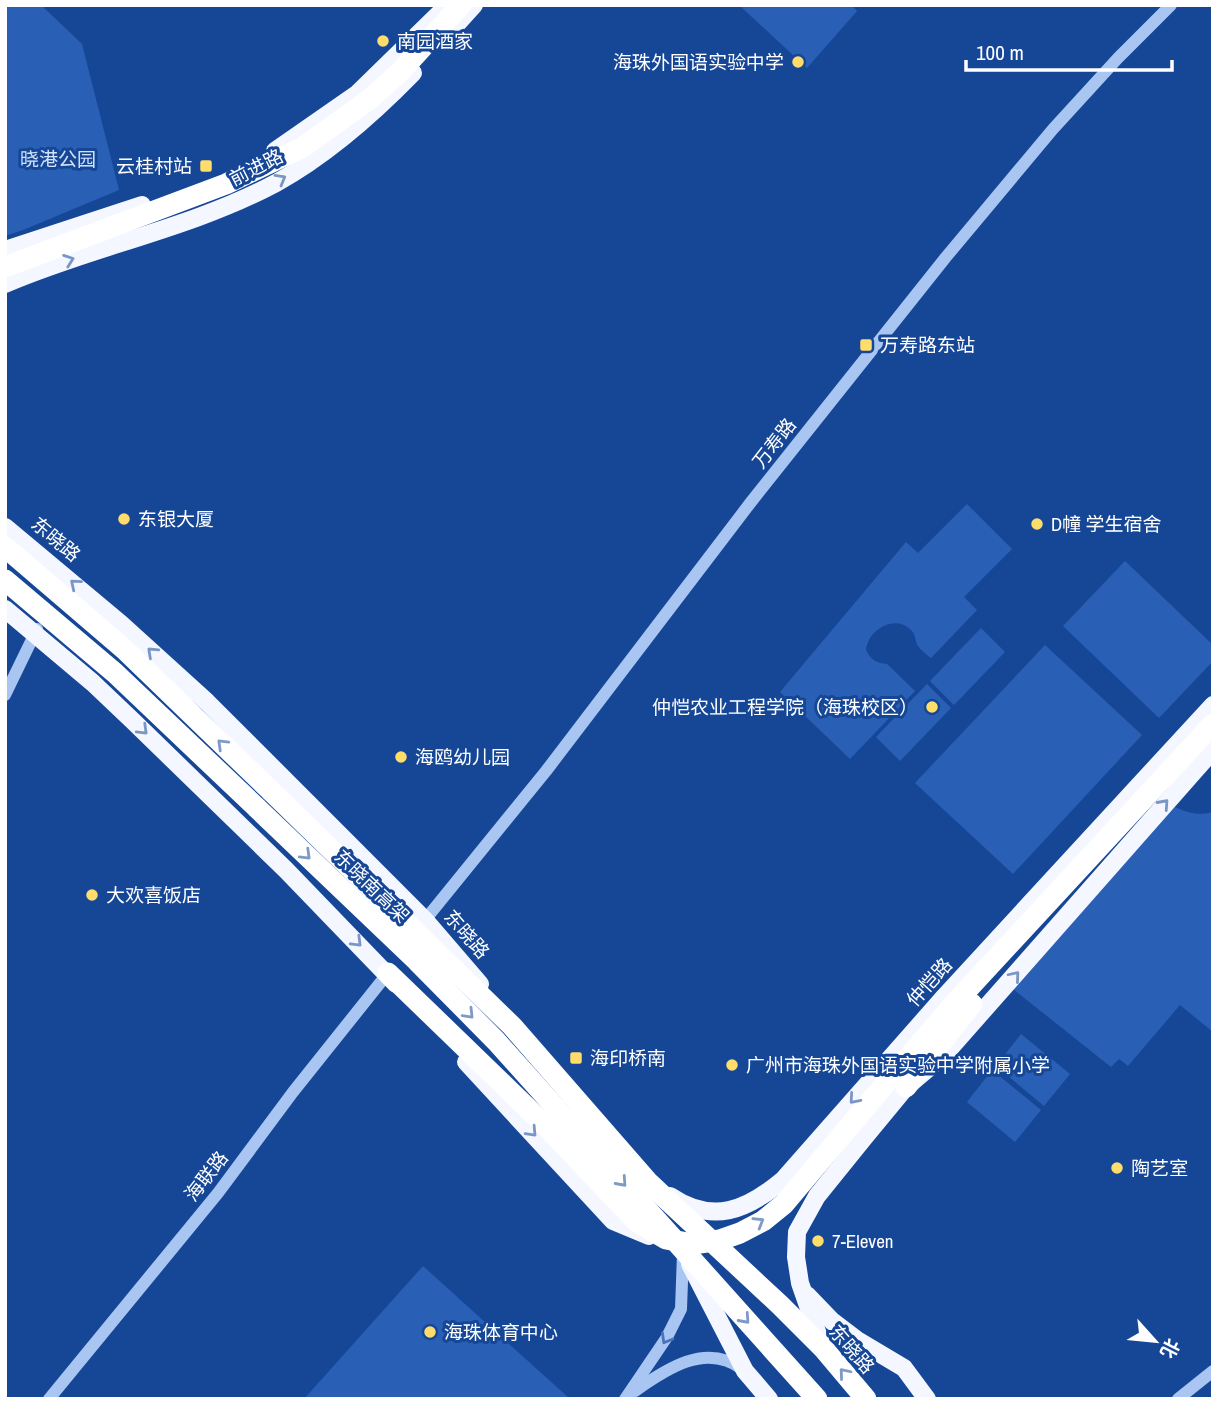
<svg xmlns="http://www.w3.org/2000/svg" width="1218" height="1404" viewBox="0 0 1218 1404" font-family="'Archivo Narrow','Noto Sans SC',sans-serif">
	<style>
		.green { fill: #2960b6 }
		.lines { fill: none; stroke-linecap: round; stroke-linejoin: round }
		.minor { stroke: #a9c5f2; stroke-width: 12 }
		.major { stroke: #f4f7ff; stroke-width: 18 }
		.highway { stroke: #fff; stroke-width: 21 }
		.highway-bridge { stroke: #fff; stroke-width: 21 }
		.oneway { stroke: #7a96c6 }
		.oneway2 { stroke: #7f9ac6 }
		.oneway3 { stroke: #4973b7 }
		.poi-dot { fill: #ffdd6a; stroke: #164797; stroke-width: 2.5 }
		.labels { text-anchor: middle; stroke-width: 6; stroke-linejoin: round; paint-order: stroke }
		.poi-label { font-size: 19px; fill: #fff; stroke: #164797; text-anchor: start }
		.park-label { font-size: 19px; fill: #d0e2fc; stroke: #164797 }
		.street-label { font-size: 19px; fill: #fff; stroke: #164797 }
	</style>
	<rect width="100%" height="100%" fill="#164797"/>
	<g class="green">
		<polygon points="5,5 41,5 82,44 119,190 23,230 5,236"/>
		<polygon points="739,5 851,5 857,11 807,68"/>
		<path d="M 967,504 L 1012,549 L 964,597 L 977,610 L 931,658 C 927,655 921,650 918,646 C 915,642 916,635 912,631 C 896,613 868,629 866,650 C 871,660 876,663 887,664 L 915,691 L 850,759 L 780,692 L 906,542 L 918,553 Z"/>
		<polygon points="1125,561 1213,645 1213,661 1159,718 1063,626"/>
		<polygon points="981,628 1005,652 954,705 930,681"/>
		<polygon points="1045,645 1142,735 1013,874 915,783"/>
		<polygon points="927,684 951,708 900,761 876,737"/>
		<path d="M 1175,807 C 1188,813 1198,816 1213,812 L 1213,1032 L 1180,1005 L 1128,1066 L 1119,1059 L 1111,1067 L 1013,989 Z"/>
		<polygon points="1021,1034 1070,1074 1044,1106 996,1066"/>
		<polygon points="992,1070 1041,1110 1015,1142 967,1102"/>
		<polygon points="423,1266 570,1399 304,1399"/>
	</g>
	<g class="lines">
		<g class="minor">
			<polyline points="5,695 37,629"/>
			<polyline points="425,920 546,771 751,502 946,257 1053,129 1118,58 1171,5"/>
			<path d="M 635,1391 C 666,1369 706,1342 742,1369"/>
			<polyline points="49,1399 218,1193 293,1092 388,973"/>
			<polyline points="625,1399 667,1337 681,1309 683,1254"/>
			<polyline points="1178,1399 1213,1371"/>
		</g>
		<g class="major">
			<polyline points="455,26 474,5"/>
			<polyline points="275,151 357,94 445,8"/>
			<polyline points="5,250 142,205"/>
			<path d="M 5,284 C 93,246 190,229 276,183 C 327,155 372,115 413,73"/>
			<polyline points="5,527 121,624 207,702 425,920 480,984"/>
			<polyline points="5,609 93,683 134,722 286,870 396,984"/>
			<polyline points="466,1062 613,1221 649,1236"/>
			<path d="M 670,1196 C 713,1225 747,1210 783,1180 L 945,996 L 1213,705"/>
			<polyline points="690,1264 745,1371 769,1399"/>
			<polyline points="807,1295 832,1321 857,1340 904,1368 927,1399"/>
			<polyline points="822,1346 800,1283 796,1257 797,1232 817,1196 863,1139 906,1087 944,1055 1213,750"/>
		</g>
		<g class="highway">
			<polyline points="5,267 226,184 303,147 370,99 401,71 461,5"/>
			<polyline points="271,791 512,1026 648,1182 780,1305 823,1348 866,1399"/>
			<polyline points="257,808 417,961 496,1041 817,1399"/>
			<polyline points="388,973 546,1126"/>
			<polyline points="906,1087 972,1004"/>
			<polyline points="875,1096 954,1004 1213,724"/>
		</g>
		<g class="highway-bridge">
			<polyline points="5,547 124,649 271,791"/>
			<polyline points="5,580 115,673 257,808"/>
			<polyline points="546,1126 637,1222 666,1239 693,1244 720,1240 740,1233 763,1221 784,1204 875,1096"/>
		</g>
	</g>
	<defs><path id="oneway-chevron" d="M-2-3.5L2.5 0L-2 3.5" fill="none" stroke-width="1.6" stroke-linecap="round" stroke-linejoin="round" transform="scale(1.75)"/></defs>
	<g class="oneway">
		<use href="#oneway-chevron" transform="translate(281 179) rotate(-30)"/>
		<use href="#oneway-chevron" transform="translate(69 260) rotate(-20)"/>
		<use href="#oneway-chevron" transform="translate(75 584) rotate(-140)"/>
		<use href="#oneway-chevron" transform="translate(152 652) rotate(-137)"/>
		<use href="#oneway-chevron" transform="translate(143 730) rotate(44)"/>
		<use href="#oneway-chevron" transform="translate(1164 804) rotate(-48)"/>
		<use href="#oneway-chevron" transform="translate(357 942) rotate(45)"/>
		<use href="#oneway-chevron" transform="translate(1015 976) rotate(-50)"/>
		<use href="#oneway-chevron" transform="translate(854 1099) rotate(131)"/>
		<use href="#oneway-chevron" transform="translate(532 1132) rotate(47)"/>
	</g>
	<g class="oneway2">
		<use href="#oneway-chevron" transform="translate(222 744) rotate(-136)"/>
		<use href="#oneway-chevron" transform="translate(306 855) rotate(44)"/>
		<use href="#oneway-chevron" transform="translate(469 1014) rotate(46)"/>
		<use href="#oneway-chevron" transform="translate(622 1182) rotate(48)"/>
		<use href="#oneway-chevron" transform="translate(759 1222) rotate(-31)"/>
		<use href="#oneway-chevron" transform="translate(745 1319) rotate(48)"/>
		<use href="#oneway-chevron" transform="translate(844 1373) rotate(-130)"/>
	</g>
	<use class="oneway3" href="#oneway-chevron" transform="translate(666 1339) rotate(120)"/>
	<g class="poi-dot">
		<circle cx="383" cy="41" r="7"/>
		<circle cx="798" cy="62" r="7"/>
		<rect x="199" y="159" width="14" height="14" rx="3.5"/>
		<rect x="859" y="338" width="14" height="14" rx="3.5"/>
		<circle cx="124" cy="519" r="7"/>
		<circle cx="1037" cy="524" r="7"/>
		<circle cx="932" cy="707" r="7"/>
		<circle cx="401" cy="757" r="7"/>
		<circle cx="92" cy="895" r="7"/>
		<rect x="569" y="1051" width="14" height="14" rx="3.5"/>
		<circle cx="732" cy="1065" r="7"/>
		<circle cx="1117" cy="1168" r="7"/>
		<circle cx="818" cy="1241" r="7"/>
		<circle cx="430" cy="1332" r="7"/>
	</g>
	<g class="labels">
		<g class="poi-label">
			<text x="397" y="48">南园酒家</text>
			<text x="784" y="69" text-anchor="end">海珠外国语实验中学</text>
			<text x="192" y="173" text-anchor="end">云桂村站</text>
			<text x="880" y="352">万寿路东站</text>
			<text x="138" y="526">东银大厦</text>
			<text x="1051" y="531">D幢 学生宿舍</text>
			<text x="918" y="714" text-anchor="end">仲恺农业工程学院（海珠校区）</text>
			<text x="415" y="764">海鸥幼儿园</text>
			<text x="106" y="902">大欢喜饭店</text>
			<text x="590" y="1065">海印桥南</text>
			<text x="746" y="1072">广州市海珠外国语实验中学附属小学</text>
			<text x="1131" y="1175">陶艺室</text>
			<text x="832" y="1248">7-Eleven</text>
			<text x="444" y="1339">海珠体育中心</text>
		</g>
		<g class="park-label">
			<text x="58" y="166">晓港公园</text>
		</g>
		<g class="street-label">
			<text transform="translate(256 167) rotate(-27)" y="7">前进路</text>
			<text transform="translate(774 443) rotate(-52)" y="7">万寿路</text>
			<text transform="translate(56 539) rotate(40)" y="7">东晓路</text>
			<text transform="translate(372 886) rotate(44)" y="7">东晓南高架</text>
			<text transform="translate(467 934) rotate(49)" y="7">东晓路</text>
			<text transform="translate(929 982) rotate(-48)" y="7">仲恺路</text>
			<text transform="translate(206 1176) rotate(-52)" y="7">海联路</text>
			<text transform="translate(852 1349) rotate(49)" y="7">东晓路</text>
		</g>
	</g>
	<rect width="1218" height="1404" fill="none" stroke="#ffffff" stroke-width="14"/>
	<g transform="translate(1155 1341) rotate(117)" stroke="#164797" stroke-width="5" paint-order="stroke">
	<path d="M0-5L12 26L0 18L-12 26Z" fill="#ffffff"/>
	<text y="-10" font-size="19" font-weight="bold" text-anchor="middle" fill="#ffffff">北</text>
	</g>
	<path d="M966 60v10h206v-10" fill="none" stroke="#ffffff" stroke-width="3.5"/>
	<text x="976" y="60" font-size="21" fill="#ffffff" stroke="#164797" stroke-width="5" paint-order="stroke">100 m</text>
</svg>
